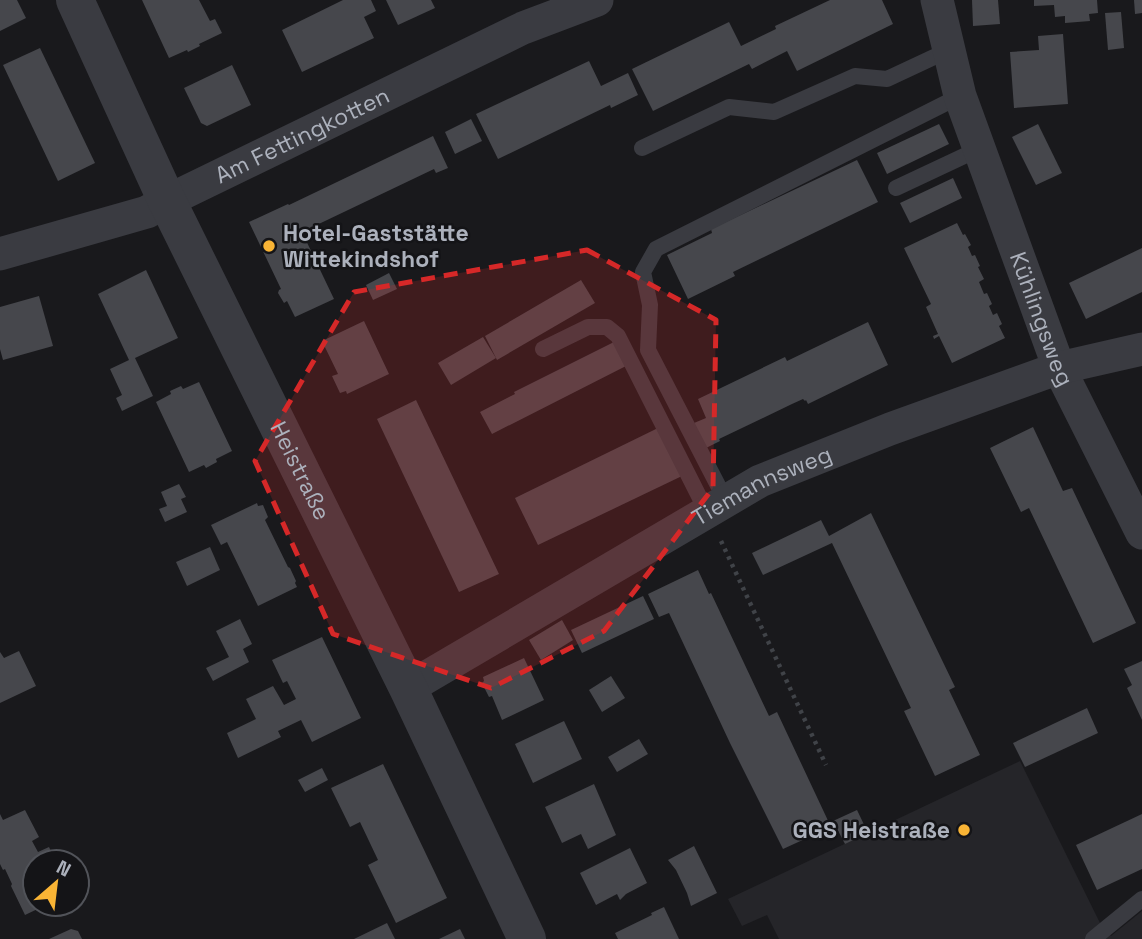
<svg xmlns="http://www.w3.org/2000/svg" width="1142" height="939" viewBox="0 0 1142 939" font-family="'Space Grotesk',sans-serif">
	<style>
		.built { fill: #252529 }
		.building { fill: #46474c }
		.lines { fill: none; stroke-linecap: round; stroke-linejoin: round }
		.path { stroke: #404348; stroke-width: 4.5; stroke-dasharray: 3.5 5; stroke-linecap: butt }
		.service { stroke: #3a3b41; stroke-width: 16 }
		.minor { stroke: #3a3b41; stroke-width: 33 }
		.tertiary { stroke: #3a3b41; stroke-width: 38 }
		.marked { fill: #d62828; fill-opacity: 0.2; stroke: #d62828; stroke-width: 5; stroke-dasharray: 14 9; stroke-linejoin: round }
		.poi-dot { fill: #f9b435; stroke: #141417; stroke-width: 2.5 }
		.labels { text-anchor: middle; stroke-width: 5; stroke-linejoin: round; paint-order: stroke }
		.street-label { font-size: 23px; fill: #acb1bc; stroke: #141417 }
		.poi-label { font-size: 23px; font-weight: bold; fill: #acb1bc; stroke: #141417; text-anchor: start }
	</style>
	<rect width="100%" height="100%" fill="#19191c"/>
	<polygon class="built" points="1020,761 1100,923 1111,936 1142,911 1142,939 779,939 767,915 742,926 728,899"/>
	<g class="building">
		<polygon points="0,0 17,0 26,18 0,31"/>
		<polygon points="142,0 199,0 210,21 215,19 222,33 199,44 200,46 188,52 187,50 169,58"/>
		<polygon points="343,0 371,0 376,11 364,17 374,38 302,72 282,30"/>
		<polygon points="386,0 431,0 435,8 398,25"/>
		<polygon points="830,0 882,0 893,24 797,71 787,51 752,69 749,64 653,111 632,69 729,22 741,46 776,29 775,26"/>
		<polygon points="972,0 998,0 1000,24 973,26"/>
		<polygon points="1034,0 1097,0 1098,13 1089,14 1090,21 1065,23 1065,16 1055,17 1054,5 1034,6"/>
		<polygon points="1134,0 1142,0 1142,13 1135,14"/>
		<polygon points="1121,12 1124,48 1108,50 1105,13"/>
		<polygon points="1063,34 1068,104 1014,108 1010,52 1039,50 1038,36"/>
		<polygon points="40,48 95,163 58,181 3,65"/>
		<polygon points="589,61 601,86 628,73 638,95 611,108 610,105 498,159 476,114"/>
		<polygon points="232,65 251,105 207,126 201,123 184,88"/>
		<polygon points="471,119 482,141 455,154 445,132"/>
		<polygon points="939,124 949,144 887,174 877,153"/>
		<polygon points="1038,124 1062,173 1036,185 1012,137"/>
		<polygon points="433,136 448,168 436,173 434,169 302,232 334,299 295,317 287,301 284,303 278,293 279,290 281,289 249,222 288,204 289,205"/>
		<polygon points="857,160 878,202 733,272 735,276 688,299 667,255 712,233 711,229"/>
		<polygon points="953,178 962,198 910,223 900,203"/>
		<polygon points="957,223 963,235 965,234 971,245 968,247 972,256 975,255 980,266 978,267 984,279 979,282 984,294 987,293 992,304 989,306 993,315 997,313 1002,324 999,326 1005,338 952,363 939,336 934,339 933,336 938,334 926,307 931,304 904,248"/>
		<polygon points="1142,248 1142,292 1086,319 1069,283"/>
		<polygon points="146,270 178,338 135,358 153,396 122,411 116,398 122,395 110,369 129,360 98,294"/>
		<polygon points="389,273 397,289 373,300 366,285"/>
		<polygon points="581,280 595,303 497,360 485,336"/>
		<polygon points="39,296 53,346 3,360 0,349 0,307"/>
		<polygon points="364,321 389,374 347,394 346,391 340,393 332,376 338,374 322,341"/>
		<polygon points="868,322 888,365 808,404 806,400 805,401 803,399 792,404 719,439 720,441 706,448 694,423 706,418 698,399 785,357 787,361"/>
		<polygon points="483,337 496,358 451,385 438,363"/>
		<polygon points="614,342 626,366 492,434 480,412 515,394 514,392"/>
		<polygon points="199,382 232,451 216,459 217,462 206,468 204,465 189,472 156,402 171,394 170,391 181,386 183,389"/>
		<polygon points="416,400 499,574 459,592 377,419"/>
		<polygon points="1033,427 1063,491 1072,488 1136,623 1093,643 1029,508 1021,512 990,448"/>
		<polygon points="658,428 682,476 538,545 515,498"/>
		<polygon points="179,484 186,497 181,499 187,512 165,522 159,509 167,506 161,492"/>
		<polygon points="257,503 258,506 263,505 268,517 265,520 288,567 290,568 296,581 295,583 297,587 258,606 227,542 221,545 211,525"/>
		<polygon points="871,513 955,687 949,690 980,755 935,776 904,711 911,708 832,543 763,575 752,553 821,520 829,536"/>
		<polygon points="210,547 220,570 187,586 176,562"/>
		<polygon points="698,570 709,594 711,593 769,716 777,712 831,827 783,849 730,743 669,613 659,617 648,594"/>
		<polygon points="643,596 654,619 582,653 571,630"/>
		<polygon points="240,619 252,644 243,649 249,662 213,681 206,668 229,657 216,631"/>
		<polygon points="562,620 573,640 541,660 529,640"/>
		<polygon points="322,637 361,718 312,742 301,720 278,731 281,737 238,758 227,733 256,719 246,699 273,686 284,705 296,699 287,681 283,683 272,660"/>
		<polygon points="19,651 36,686 0,703 0,652 4,658"/>
		<polygon points="524,658 544,700 502,720 492,696 489,697 482,683 484,681 483,677"/>
		<polygon points="1142,661 1142,720 1127,688 1132,685 1124,669"/>
		<polygon points="611,676 625,698 602,712 589,690"/>
		<polygon points="1087,708 1098,733 1025,767 1013,743"/>
		<polygon points="564,721 582,759 533,783 515,744"/>
		<polygon points="639,739 648,754 617,772 608,757"/>
		<polygon points="383,764 447,898 396,923 368,865 378,860 360,822 350,827 331,788"/>
		<polygon points="322,768 328,780 305,792 298,780"/>
		<polygon points="594,784 616,835 588,849 581,834 562,843 545,807"/>
		<polygon points="25,810 39,837 32,841 38,852 49,847 56,862 35,862 35,904 48,904 25,915 11,886 12,884 5,869 3,870 0,864 0,814 3,820"/>
		<polygon points="857,810 868,833 845,844 833,821"/>
		<polygon points="1142,814 1142,869 1097,890 1076,845"/>
		<polygon points="694,846 717,893 691,906 687,893 676,870 668,860"/>
		<polygon points="630,848 647,883 626,894 620,900 617,894 596,905 580,873"/>
		<polygon points="664,907 679,939 618,939 615,933 652,915 651,913"/>
		<polygon points="387,923 395,939 354,939"/>
		<polygon points="71,929 78,931 82,939 49,939"/>
		<polygon points="460,929 465,939 439,939"/>
	</g>
	<g class="lines">
		<polyline class="path" points="721,541 826,765"/>
		<g class="service">
			<polyline points="642,148 729,107 774,112 855,76 887,79 949,50"/>
			<polyline points="896,188 979,149"/>
			<polyline points="543,349 588,327 607,327 618,336 707,512"/>
			<polyline points="726,501 648,350 650,305 643,272 656,249 960,96"/>
			<polyline points="1093,939 1142,899"/>
		</g>
		<g class="minor">
			<path id="s1" d="M 937,0 L 960,96 L 1059,368 L 1142,533"/>
			<path id="s2" d="M 0,254 L 147,212 L 167,201 L 523,28 L 597,0"/>
			<path id="s3" d="M 408,688 L 760,481 L 890,429 L 1059,368 L 1142,349"/>
		</g>
		<path class="tertiary" id="s4" d="M 75,0 L 167,201 L 408,688 L 527,939"/>
	</g>
	<path class="marked" d="M 587,250 L 716,320 L 713,488 L 604,631 L 491,688 L 333,634 L 255,461 L 354,292 Z"/>
	<g class="poi-dot">
		<circle cx="269" cy="246" r="7"/>
		<circle cx="964" cy="830" r="7"/>
	</g>
	<g class="labels">
		<g class="street-label">
			<text dy="8" stroke="none"><textPath href="#s2" startOffset="326">Am Fettingkotten</textPath></text>
			<text dy="8" stroke="none"><textPath href="#s1" startOffset="336">Kühlingsweg</textPath></text>
			<text dy="8" stroke="none"><textPath href="#s4" startOffset="522">Heistraße</textPath></text>
			<text dy="8" stroke="none"><textPath href="#s3" startOffset="408">Tiemannsweg</textPath></text>
		</g>
		<g class="poi-label">
			<text x="283" y="241">Hotel-Gaststätte<tspan x="283" dy="26">Wittekindshof</tspan></text>
			<text x="950" y="838" text-anchor="end">GGS Heistraße</text>
		</g>
	</g>
	<g transform="translate(56 883) rotate(28)"><circle r="33" fill="#141417" stroke="#515359" stroke-width="2"/>
	<path d="M0-5L12 26L0 18L-12 26Z" fill="#f9b435"/>
	<text y="-10" font-size="19" font-weight="bold" text-anchor="middle" fill="#acb1bc">N</text>
	</g>
</svg>
